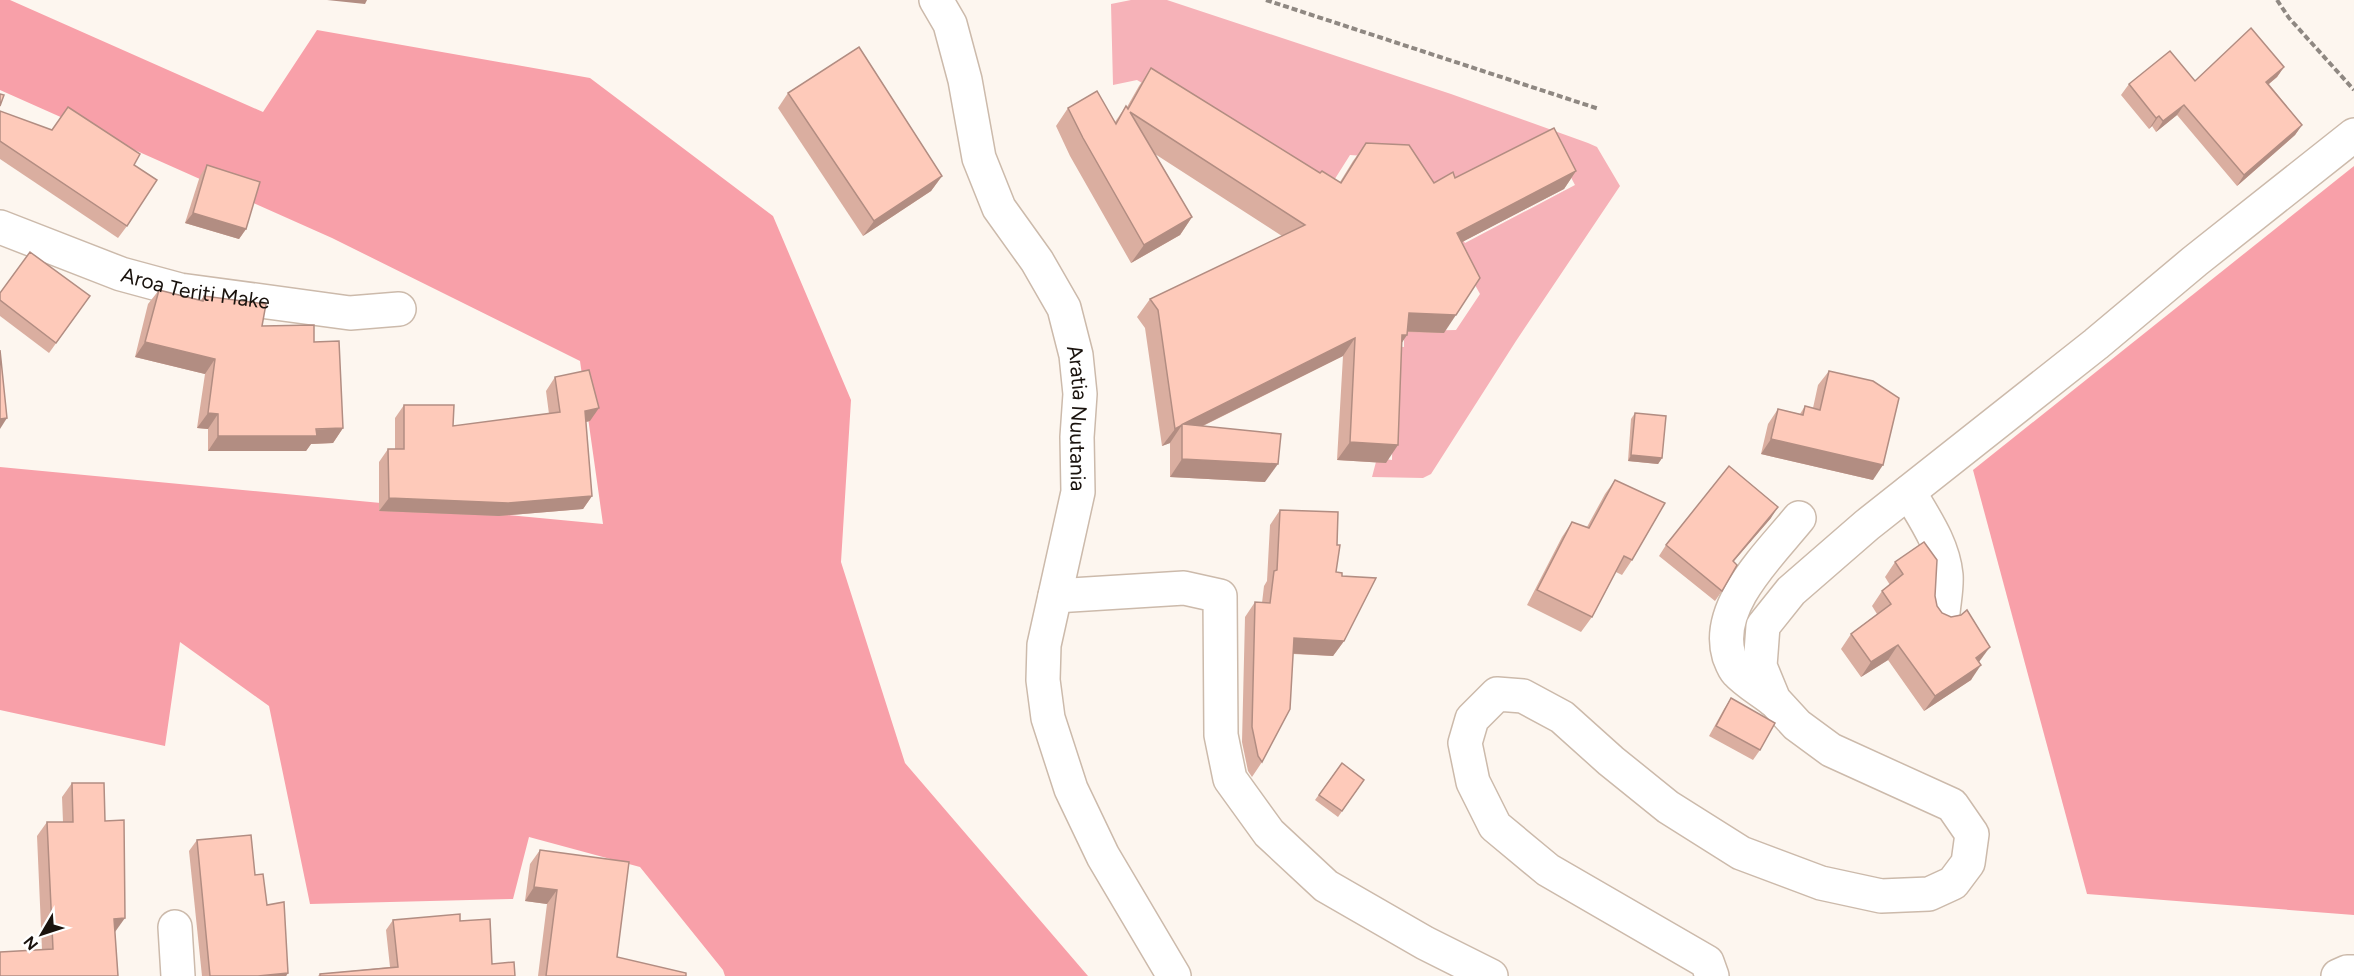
<svg xmlns="http://www.w3.org/2000/svg" width="2354" height="976" viewBox="0 0 2354 976" font-family="Figtree,sans-serif">
	<style>
		.green { fill: #f6b2b8 }
		.forest { fill: #f8a0a9 }
		.lines { fill: none; stroke-linecap: round; stroke-linejoin: round }
		.street-casing { stroke: #ccbaab; stroke-width: 36 }
		.secondary-casing { stroke: #ccbaab; stroke-width: 36 }
		.path { stroke: #8f8882; stroke-width: 4; stroke-dasharray: 6 3; stroke-linecap: butt }
		.street { stroke: #fff; stroke-width: 33 }
		.secondary { stroke: #fff; stroke-width: 33 }
		.wall { fill: #daaea0 }
		.shaded-wall { fill: #b28d82 }
		.building { fill: #fecaba; stroke: #b28d82; stroke-width: 1.5 }
		.labels { text-anchor: middle; stroke-width: 6; stroke-linejoin: round; paint-order: stroke }
		.street-label { font-size: 21px; fill: #1a130e; stroke: #fff }
	</style>
	<rect width="100%" height="100%" fill="#fdf6ef"/>
	<polygon class="green" points="1131,0 1167,0 1451,94 1588,143 1597,147 1620,186 1516,341 1431,474 1423,478 1372,477 1377,458 1392,460 1394,346 1404,347 1404,331 1456,330 1480,294 1449,238 1459,233 1465,243 1575,185 1551,140 1425,193 1407,159 1350,155 1326,193 1137,80 1113,85 1111,4"/>
	<g class="forest">
		<polygon points="0,0 10,0 263,112 317,30 590,78 773,216 851,400 841,562 905,763 1088,976 725,976 723,970 640,867 529,837 513,899 310,904 269,706 180,642 165,746 0,710 0,467 603,524 580,361 332,238 0,90"/>
		<polygon points="2354,166 2354,915 2087,894 1973,470"/>
	</g>
	<g class="lines">
		<g class="street-casing">
			<g id="street">
				<path id="s1" d="M 0,227 L 121,274 L 180,290 L 350,313 L 399,309"/>
				<path d="M 1909,492 C 1924,518 1943,544 1946,575 C 1947,587 1944,601 1943,613"/>
				<polyline points="1055,596 1184,588 1220,596 1221,735 1230,779 1269,833 1326,886 1425,943 1491,976"/>
				<path d="M 1773,700 C 1762,691 1747,683 1737,672 C 1733,668 1731,661 1729,656 C 1714,606 1770,554 1799,518"/>
				<polyline points="175,927 178,976"/>
				<polyline points="1712,976 1707,962 1548,870 1495,826 1473,782 1465,743 1472,719 1497,694 1523,696 1562,717 1611,761 1668,807 1741,853 1821,883 1881,896 1929,894 1953,883 1968,863 1972,834 1952,805 1831,750 1797,725 1774,700 1760,666 1763,626 1791,591 1867,525 2096,344 2195,261 2354,135"/>
				<polyline points="2338,976 2347,972 2354,972"/>
			</g>
		</g>
		<g class="secondary-casing">
			<g id="secondary">
				<path id="s2" d="M 936,0 L 950,24 L 965,80 L 979,158 L 999,208 L 1037,261 L 1064,308 L 1076,355 L 1080,394 L 1077,437 L 1078,492 L 1044,645 L 1043,680 L 1048,718 L 1071,789 L 1103,856 L 1174,976"/>
			</g>
		</g>
		<g class="path">
			<polyline points="1266,0 1599,109"/>
			<polyline points="2277,0 2289,18 2354,90"/>
		</g>
		<use href="#street" class="street"/>
		<use href="#secondary" class="secondary"/>
	</g>
	<g class="wall">
		<polygon points="2284,67 2277,77 2269,84 2302,125 2295,135 2237,186 2177,115 2156,132 2152,126 2149,129 2121,95 2129,84 2195,81"/>
		<polygon points="1151,68 1320,173 1340,182 1353,161 1366,143 1434,183 1455,178 1576,171 1564,189 1462,242 1444,333 1407,332 1407,335 1402,342 1386,463 1337,460 1343,356 1203,426 1265,482 1170,477 1170,443 1162,446 1145,328 1137,317 1150,299 1282,236 1155,154 1192,217 1180,235 1131,263 1070,156 1056,126 1068,108 1115,122 1126,106 1127,107 1139,86"/>
		<polygon points="788,93 942,176 931,191 863,236 778,108"/>
		<polygon points="0,111 134,165 127,226 118,238 0,159"/>
		<polygon points="207,165 246,229 239,239 185,223 200,176"/>
		<polygon points="159,290 201,300 204,296 262,326 314,342 343,428 333,443 311,444 306,451 208,451 208,429 197,428 205,374 135,357 148,304"/>
		<polygon points="0,293 90,296 49,353 0,316"/>
		<polygon points="1829,371 1873,480 1761,454 1768,424 1778,409 1800,414 1805,406 1813,408 1818,385"/>
		<polygon points="555,377 590,421 586,422 592,496 583,509 499,516 379,511 379,462 388,449 395,449 395,418 404,405 453,426 549,414 546,391"/>
		<polygon points="1635,413 1662,458 1658,464 1628,461 1631,419"/>
		<polygon points="1615,480 1632,560 1622,575 1616,572 1592,617 1581,632 1527,605 1562,537 1572,522 1587,527 1605,494"/>
		<polygon points="1280,510 1336,572 1344,641 1333,656 1293,654 1262,762 1252,777 1248,771 1242,742 1245,617 1255,602 1262,603 1264,586 1267,581 1270,525"/>
		<polygon points="1771,518 1734,561 1722,591 1715,601 1659,556 1666,545"/>
		<polygon points="1895,562 1935,596 1937,606 1979,662 1971,680 1924,711 1888,660 1861,677 1841,649 1851,634 1877,614 1872,606 1882,591 1890,585 1885,577"/>
		<polygon points="1731,698 1760,750 1753,760 1709,736 1724,709"/>
		<polygon points="1342,763 1364,780 1338,817 1315,800"/>
		<polygon points="72,783 105,821 115,932 118,976 42,950 37,836 47,822 63,822 62,797"/>
		<polygon points="197,840 255,875 288,973 286,976 202,976 189,851"/>
		<polygon points="540,850 617,957 686,976 538,976 547,904 525,901 530,864"/>
		<polygon points="393,920 460,921 492,964 515,976 318,976 320,974 390,967 386,930"/>
	</g>
	<g class="shaded-wall">
		<polygon points="327,0 367,0 365,4"/>
		<polygon points="2284,67 2277,77 2259,92 2266,82"/>
		<polygon points="2184,105 2177,115 2156,132 2163,121"/>
		<polygon points="2159,116 2152,126 2149,129 2156,118"/>
		<polygon points="2302,125 2295,135 2237,186 2244,175"/>
		<polygon points="1576,171 1564,189 1445,251 1457,233"/>
		<polygon points="942,176 931,191 863,236 874,221"/>
		<polygon points="193,213 246,229 239,239 185,223"/>
		<polygon points="1192,217 1180,235 1131,263 1144,245"/>
		<polygon points="1409,313 1456,315 1444,333 1396,331"/>
		<polygon points="1402,335 1407,335 1395,353"/>
		<polygon points="1355,338 1343,356 1182,436 1183,424"/>
		<polygon points="145,342 215,359 205,374 135,357"/>
		<polygon points="599,408 590,421 576,424 585,411"/>
		<polygon points="208,413 218,414 208,429 197,428"/>
		<polygon points="7,418 0,429 0,419"/>
		<polygon points="1182,425 1170,443 1162,446 1175,429"/>
		<polygon points="343,428 333,443 311,444 306,451 208,451 218,436"/>
		<polygon points="1771,439 1883,465 1873,480 1761,454"/>
		<polygon points="1350,442 1398,445 1386,463 1337,460"/>
		<polygon points="1631,455 1662,458 1658,464 1628,461"/>
		<polygon points="1182,459 1278,464 1265,482 1170,477"/>
		<polygon points="592,496 583,509 499,516 379,511 389,498"/>
		<polygon points="1778,507 1771,518 1725,571 1733,561"/>
		<polygon points="1294,638 1344,641 1333,656 1284,653"/>
		<polygon points="1898,645 1888,660 1861,677 1871,662"/>
		<polygon points="1990,647 1979,662 1976,658"/>
		<polygon points="1981,665 1971,680 1924,711 1935,696"/>
		<polygon points="534,887 557,890 547,904 525,901"/>
		<polygon points="125,918 115,932 114,919"/>
		<polygon points="288,973 286,976 258,976"/>
	</g>
	<g class="building">
		<polygon points="2251,28 2284,67 2266,82 2302,125 2244,175 2184,105 2163,121 2159,116 2156,118 2129,84 2170,51 2195,81"/>
		<polygon points="859,47 942,176 874,221 788,93"/>
		<polygon points="1151,68 1320,173 1322,171 1341,183 1366,143 1409,145 1434,183 1453,172 1455,178 1554,128 1576,171 1457,233 1480,278 1456,315 1409,313 1407,335 1402,335 1398,445 1350,442 1355,338 1183,424 1281,434 1278,464 1182,459 1182,425 1175,429 1158,310 1150,299 1305,225 1130,112 1192,217 1144,245 1083,138 1068,108 1097,91 1116,124 1126,106 1128,109"/>
		<polygon points="0,94 4,95 0,106"/>
		<polygon points="68,107 140,154 134,165 157,180 127,226 0,141 0,111 52,130"/>
		<polygon points="207,165 260,182 246,229 193,213"/>
		<polygon points="30,252 90,296 56,343 0,300 0,293"/>
		<polygon points="159,290 203,301 204,296 266,304 262,326 314,325 314,342 339,341 343,428 316,429 317,436 218,436 218,414 208,413 215,359 145,342"/>
		<polygon points="0,350 7,418 0,419"/>
		<polygon points="589,370 599,408 585,411 592,496 508,503 389,498 388,449 404,449 404,405 454,405 453,426 560,412 555,377"/>
		<polygon points="1829,371 1873,381 1899,398 1883,465 1771,439 1778,409 1803,415 1805,406 1820,410"/>
		<polygon points="1635,413 1666,416 1662,458 1631,455"/>
		<polygon points="1729,466 1778,507 1733,561 1737,565 1722,591 1666,545"/>
		<polygon points="1615,480 1665,503 1632,560 1624,556 1592,617 1537,590 1572,522 1589,528"/>
		<polygon points="1280,510 1338,512 1337,545 1340,545 1336,572 1342,573 1342,576 1376,578 1344,641 1294,638 1290,709 1262,762 1258,756 1252,727 1255,602 1270,603 1274,571 1277,570"/>
		<polygon points="1924,542 1937,560 1935,596 1937,606 1942,613 1951,617 1961,615 1967,610 1990,647 1976,658 1981,665 1935,696 1898,645 1871,662 1851,634 1891,604 1882,591 1903,574 1895,562"/>
		<polygon points="1731,698 1775,723 1760,750 1716,726"/>
		<polygon points="1342,763 1364,780 1342,811 1319,795"/>
		<polygon points="72,783 104,783 105,821 124,820 125,918 114,919 118,976 0,976 0,952 53,949 47,822 73,822"/>
		<polygon points="251,835 255,875 263,874 267,905 284,902 288,973 258,976 210,976 197,840"/>
		<polygon points="540,850 629,862 617,957 686,973 686,976 546,976 557,890 534,887"/>
		<polygon points="460,914 460,921 490,919 492,964 514,962 515,976 320,976 320,974 398,967 393,920"/>
	</g>
	<g class="labels">
		<g class="street-label">
			<text dy="7" stroke="none"><textPath href="#s1" startOffset="206">Aroa Teriti Make</textPath></text>
			<text dy="7" stroke="none"><textPath href="#s2" startOffset="450">Aratia Nuutania</textPath></text>
		</g>
	</g>
	<g transform="translate(42 934) rotate(231)" stroke="#ffffff" stroke-width="4.5" paint-order="stroke">
	<path d="M0-4.5L10 22L0 15L-10 22Z" fill="#1a130e"/>
	<text y="-9" font-size="16" font-weight="bold" text-anchor="middle" fill="#1a130e">N</text>
	</g>
</svg>
